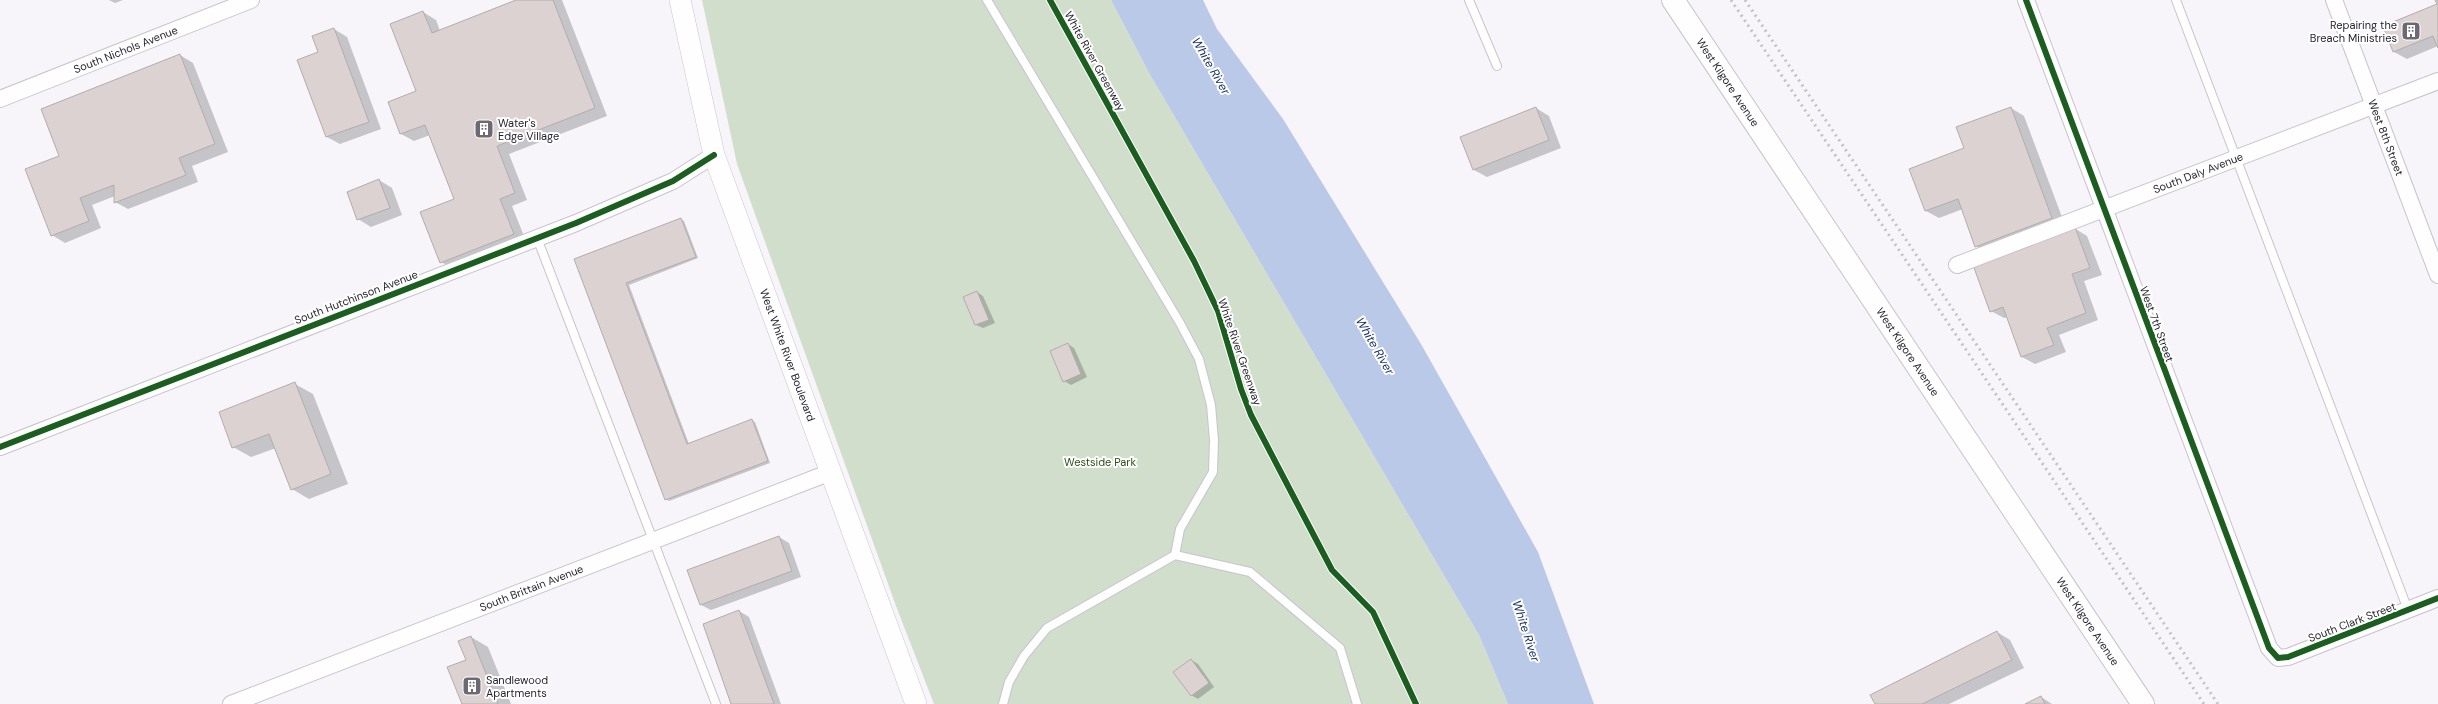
<svg xmlns="http://www.w3.org/2000/svg" width="2438" height="704" viewBox="0 0 2438 704" font-family="'DM Sans',sans-serif">
	<style>
		.green { fill: #d1decc }
		.water { fill: #bbc9e8 }
		.shadow { fill: #0003 }
		.building { fill: #ddd2d2; stroke: #b2acac }
		.lines { fill: none; stroke-linecap: round; stroke-linejoin: round }
		.service-casing { stroke: #c7c4cc; stroke-width: 10 }
		.minor-casing { stroke: #c7c4cc; stroke-width: 18 }
		.tertiary-casing { stroke: #c7c4cc; stroke-width: 22 }
		.secondary-casing { stroke: #c7c4cc; stroke-width: 24 }
		.service { stroke: #fefefe; stroke-width: 8 }
		.minor { stroke: #fefefe; stroke-width: 16 }
		.tertiary { stroke: #fefefe; stroke-width: 21 }
		.secondary { stroke: #fefefe; stroke-width: 22 }
		.rail { stroke: #c2c1c4; stroke-width: 3; stroke-dasharray: 2 4; stroke-linecap: butt }
		.cycleway-casing { stroke: #fff; stroke-width: 8 }
		.cycleway { stroke: #1b5e20; stroke-width: 6 }
		.labels { text-anchor: middle; stroke-width: 4; stroke-linejoin: round; paint-order: stroke }
		.poi-label { font-size: 11px; fill: #211e29; stroke: #fff; text-anchor: start }
		.street-label { font-size: 11px; fill: #211e29; stroke: #fff }
		.park-label { font-size: 11px; fill: #2b5017; stroke: #fff }
		.water-label { font-size: 12px; font-style: italic; fill: #1b3266; stroke: #fff }
	</style>
	<rect width="100%" height="100%" fill="#f7f5fa"/>
	<polygon class="green" points="702,0 1111,0 1149,73 1479,635 1508,704 934,704 896,606 737,164"/>
	<polygon class="water" points="1111,0 1203,0 1217,29 1283,119 1421,344 1538,552 1594,704 1508,704 1479,635 1149,73"/>
	<g class="shadow">
		<polygon points="109,0 123,0 115,3"/>
		<polygon points="519,0 562,0 607,116 509,154 527,200 512,206 526,241 454,269 441,262 455,199 430,135 414,141 401,134 417,91 423,12 436,20 440,31"/>
		<polygon points="2436,0 2438,0 2438,46 2407,59 2394,52 2438,5"/>
		<polygon points="334,29 347,37 381,129 340,144 327,137 299,60 320,53"/>
		<polygon points="180,55 193,63 228,152 192,166 198,182 128,209 115,202 115,196 92,205 101,228 65,243 52,235 60,156"/>
		<polygon points="1536,108 1549,116 1561,148 1487,177 1474,170 1462,138"/>
		<polygon points="2011,108 2024,116 2065,225 1989,253 1976,246 1963,209 1939,218 1926,211 1965,149"/>
		<polygon points="379,180 392,188 402,215 371,227 358,219"/>
		<polygon points="681,219 684,221 698,258 629,285 689,444 752,421 755,422 770,463 669,501 666,499 575,259"/>
		<polygon points="2074,228 2087,236 2102,275 2084,281 2098,320 2059,335 2066,352 2035,364 2022,357 2008,317 2004,318 1991,311"/>
		<polygon points="977,292 983,296 995,323 983,328 976,325 964,298"/>
		<polygon points="1068,344 1074,348 1087,377 1071,385 1064,381"/>
		<polygon points="295,384 313,394 348,484 309,499 292,489 276,448 251,457 233,447"/>
		<polygon points="779,537 789,543 801,577 711,610 701,605 688,571"/>
		<polygon points="739,611 749,617 781,704 732,704"/>
		<polygon points="1997,632 2010,640 2024,668 1949,704 1876,704"/>
		<polygon points="471,637 488,647 511,704 463,704"/>
		<polygon points="1191,660 1198,664 1214,687 1198,699 1191,695"/>
		<polygon points="2041,697 2052,704 2027,704"/>
	</g>
	<g class="building">
		<polygon points="516,0 553,0 595,108 497,146 515,193 500,199 514,234 440,263 420,212 454,199 425,125 400,134 388,102 416,91 390,24 423,11 432,33"/>
		<polygon points="2435,0 2438,0 2438,48 2433,36 2393,52 2383,26 2437,4"/>
		<polygon points="334,28 369,122 326,137 297,60 318,52 312,36"/>
		<polygon points="180,54 215,144 179,158 186,175 114,203 114,185 80,198 89,221 51,236 25,169 59,156 41,109"/>
		<polygon points="1536,107 1549,140 1473,170 1460,137"/>
		<polygon points="2011,107 2052,218 1975,247 1958,199 1925,211 1909,169 1964,148 1956,127"/>
		<polygon points="379,179 390,208 357,220 347,192"/>
		<polygon points="681,218 696,257 626,283 687,444 752,419 768,461 665,500 574,259"/>
		<polygon points="2075,227 2090,268 2072,274 2086,313 2047,328 2054,345 2021,357 2003,307 1990,312 1973,265"/>
		<polygon points="977,291 989,320 975,325 963,297"/>
		<polygon points="1068,343 1081,374 1063,382 1050,351"/>
		<polygon points="295,382 331,474 291,490 269,434 232,448 219,412"/>
		<polygon points="779,536 792,571 700,605 687,570"/>
		<polygon points="739,610 774,704 731,704 703,624"/>
		<polygon points="1997,631 2012,660 1922,704 1875,704 1870,695"/>
		<polygon points="471,636 498,704 462,704 447,667 466,660 458,641"/>
		<polygon points="1191,659 1209,683 1191,696 1173,672"/>
		<polygon points="2041,696 2045,704 2025,704"/>
	</g>
	<g class="lines">
		<g class="service-casing">
			<g id="service">
				<polyline points="987,0 1180,323 1199,359 1211,405 1214,440 1213,472 1180,529 1175,555"/>
				<polyline points="1469,0 1497,66"/>
				<polyline points="2176,0 2408,610"/>
				<polyline points="537,238 716,704"/>
				<polyline points="1003,704 1009,682 1024,656 1047,628 1175,555 1250,572 1340,648 1357,704"/>
			</g>
		</g>
		<g class="minor-casing">
			<g id="minor">
				<polyline points="2026,0 2269,648 2278,658 2288,657 2438,598"/>
				<path id="s1" d="M 2334,0 L 2438,275"/>
				<path id="s2" d="M 0,99 L 251,0"/>
				<path id="s3" d="M 1957,265 L 2438,81"/>
				<polyline points="0,447 576,223 673,181 714,155"/>
				<path id="s4" d="M 231,704 L 831,472"/>
			</g>
		</g>
		<g class="tertiary-casing">
			<g id="tertiary">
				<path id="s5" d="M 680,0 L 714,155 L 916,704"/>
			</g>
		</g>
		<g class="secondary-casing">
			<g id="secondary">
				<path id="s6" d="M 1673,0 L 2143,704"/>
			</g>
		</g>
		<use href="#service" class="service"/>
		<use href="#minor" class="minor"/>
		<use href="#tertiary" class="tertiary"/>
		<use href="#secondary" class="secondary"/>
		<g class="rail">
			<polyline points="1731,0 2204,704"/>
			<polyline points="1745,0 2218,704"/>
		</g>
		<g class="cycleway-casing">
			<g id="cycleway">
				<polyline points="1050,0 1194,261 1218,311 1241,389 1251,415 1299,507 1332,570 1373,612 1416,704"/>
				<polyline points="2026,0 2269,648 2278,658 2288,657 2438,598"/>
				<polyline points="0,447 576,223 673,181 714,155"/>
			</g>
		</g>
		<use href="#cycleway" class="cycleway"/>
	</g>
	<defs>
		<g id="building-square" transform="scale(1)"><rect x="-9" y="-9" width="18" height="18" rx="4" fill="#6c6972" stroke="#fff"/><path d="M-4-6H4V6H1V3H-1V6H-4ZM-2.5-4.3h1.7v1.8h-1.7ZM.8-4.3h1.7v1.8H.8ZM-2.5-1h1.7V.8h-1.7ZM.8-1h1.7V.8H.8Z" fill="#fff"/></g>
	</defs>
	<g fill-rule="evenodd">
		<use href="#building-square" x="2411" y="31"/>
		<use href="#building-square" x="484" y="129"/>
		<use href="#building-square" x="472" y="686"/>
	</g>
	<g class="labels">
		<g class="poi-label">
			<text x="2397" y="29" text-anchor="end">Repairing the<tspan x="2397" dy="13">Breach Ministries</tspan></text>
			<text x="498" y="127">Water's<tspan x="498" dy="13">Edge Village</tspan></text>
			<text x="486" y="684">Sandlewood<tspan x="486" dy="13">Apartments</tspan></text>
		</g>
		<g class="street-label">
			<text dy="4" stroke="none"><textPath href="#s2" startOffset="135">South Nichols Avenue</textPath></text>
			<text transform="translate(1095 61) rotate(61)" y="4">White River Greenway</text>
			<text dy="4" stroke="none"><textPath href="#s6" startOffset="99">West Kilgore Avenue</textPath></text>
			<text dy="4" stroke="none"><textPath href="#s1" startOffset="147">West 8th Street</textPath></text>
			<text dy="4" stroke="none"><textPath href="#s3" startOffset="258">South Daly Avenue</textPath></text>
			<text transform="translate(356 297) rotate(-21)" y="4">South Hutchinson Avenue</text>
			<text transform="translate(2157 324) rotate(70)" y="4">West 7th Street</text>
			<text transform="translate(1240 352) rotate(71)" y="4">White River Greenway</text>
			<text dy="4" stroke="none"><textPath href="#s6" startOffset="423">West Kilgore Avenue</textPath></text>
			<text dy="4" stroke="none"><textPath href="#s5" startOffset="372">West White River Boulevard</textPath></text>
			<text dy="4" stroke="none"><textPath href="#s4" startOffset="322">South Brittain Avenue</textPath></text>
			<text dy="4" stroke="none"><textPath href="#s6" startOffset="747">West Kilgore Avenue</textPath></text>
			<text transform="translate(2352 622) rotate(-21)" y="4">South Clark Street</text>
		</g>
		<g class="park-label">
			<text x="1100" y="466">Westside Park</text>
		</g>
		<g class="water-label">
			<text transform="translate(1211 66) rotate(60)" y="4">White River</text>
			<text transform="translate(1375 346) rotate(60)" y="4">White River</text>
			<text transform="translate(1526 631) rotate(72)" y="4">White River</text>
		</g>
	</g>
</svg>
